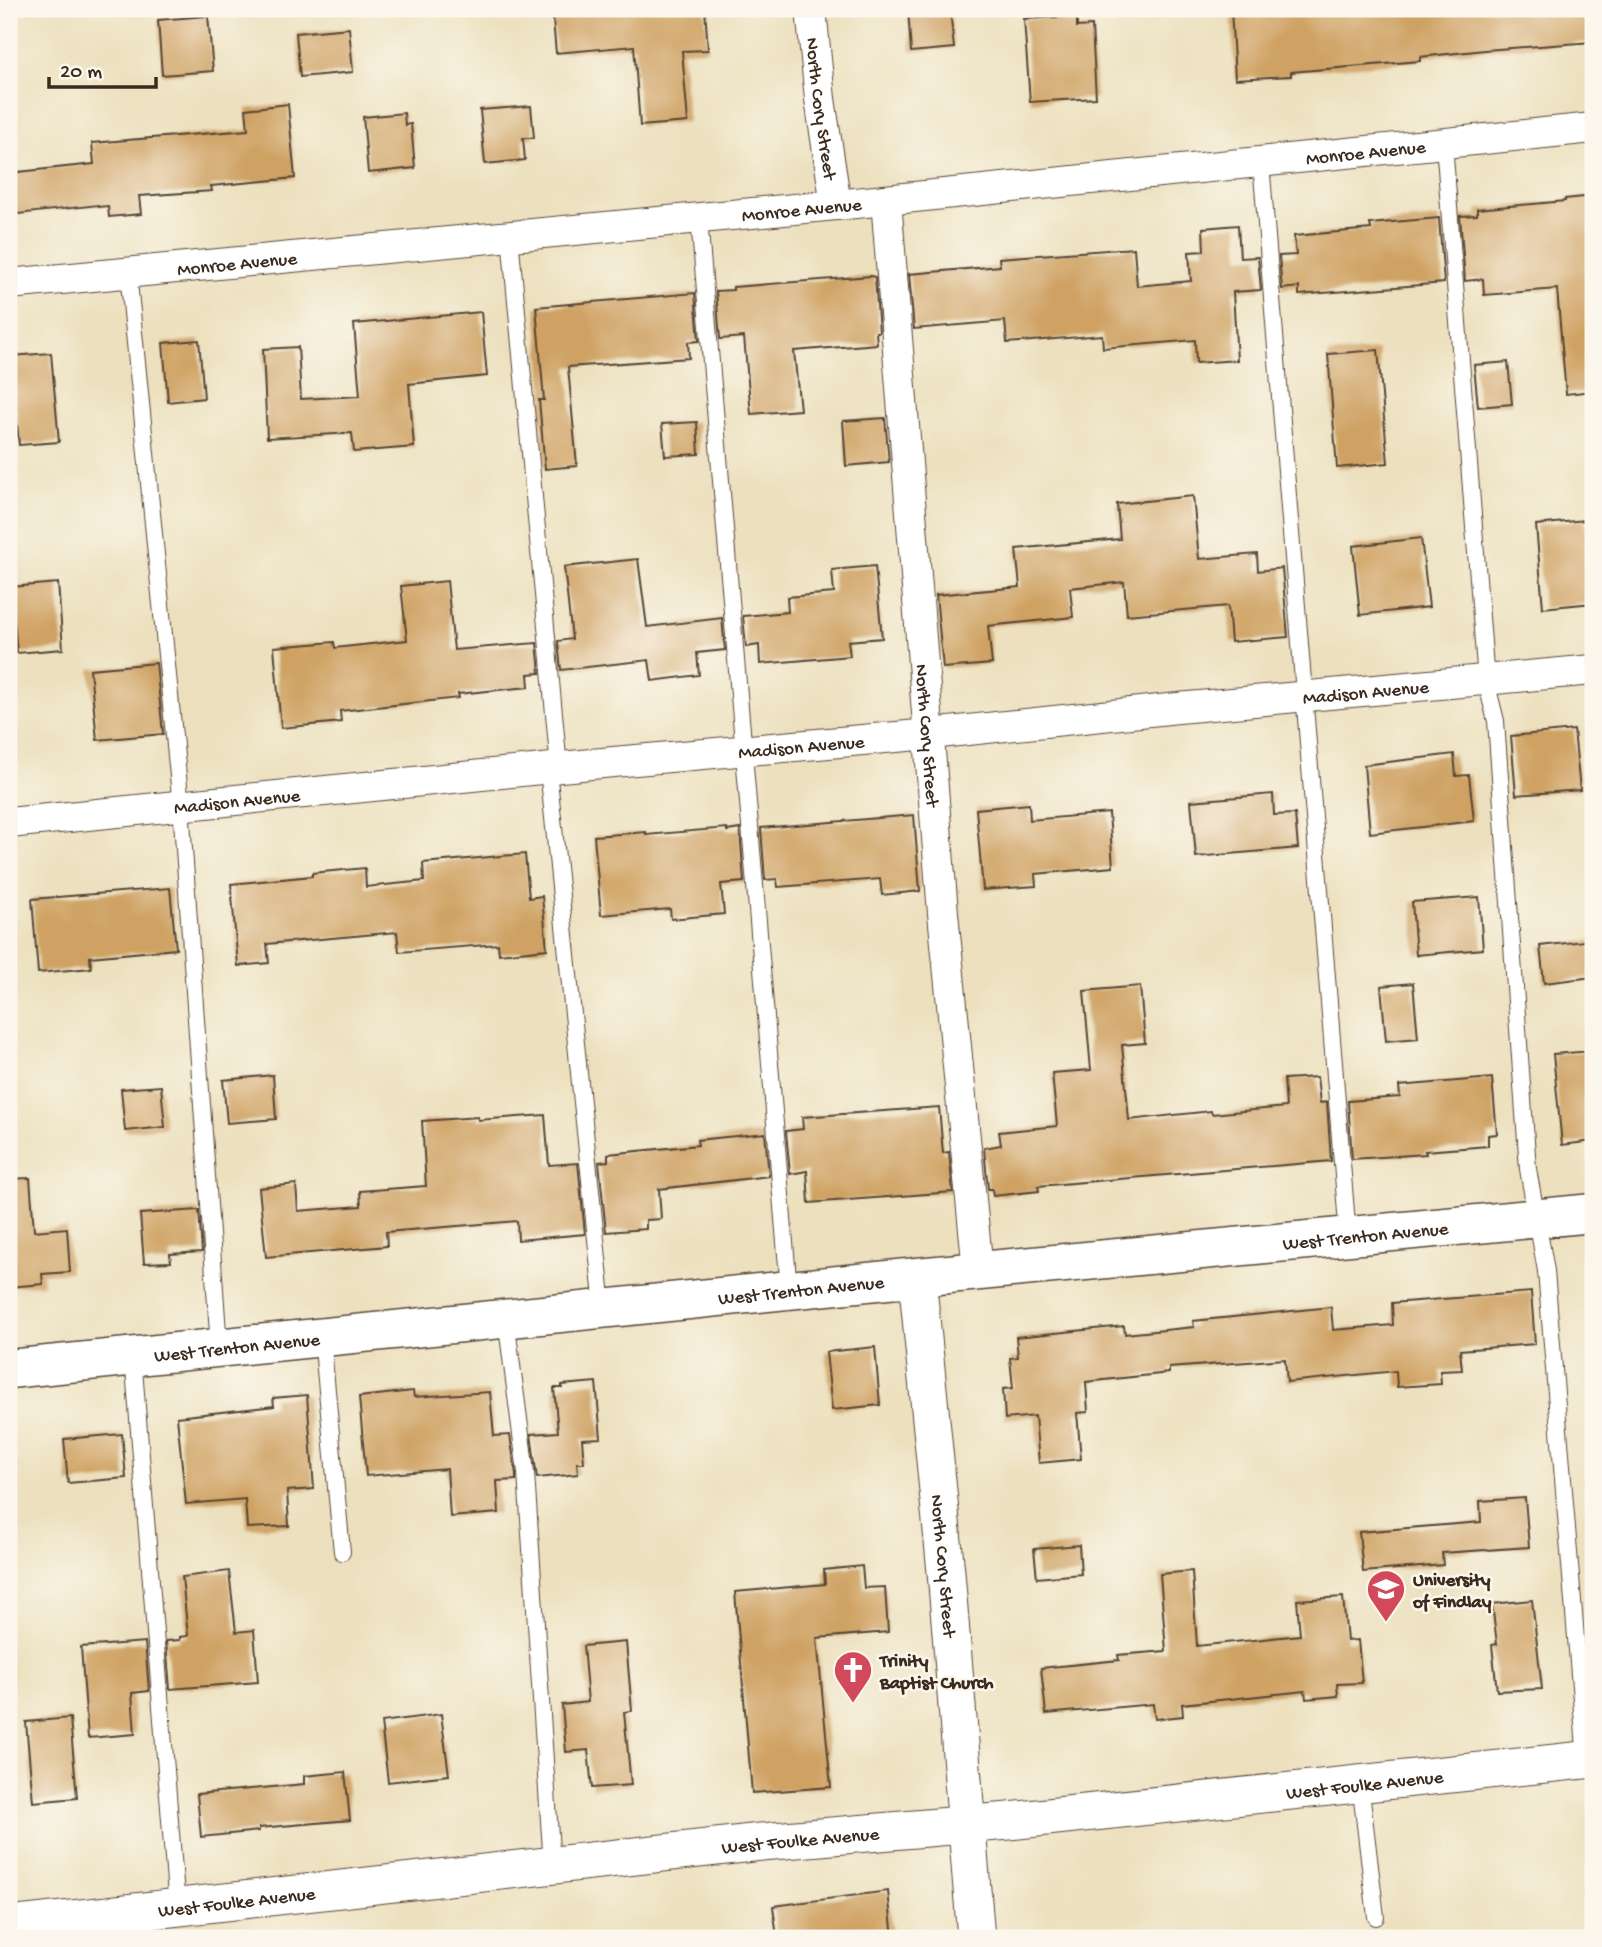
<svg xmlns="http://www.w3.org/2000/svg" width="1602" height="1947" viewBox="0 0 1602 1947" font-family="'Gochi Hand',sans-serif">
	<style>
		.building { fill: #cfa264 }
		.lines { fill: none; stroke-linecap: round; stroke-linejoin: round }
		.service-casing { stroke: #564536; stroke-width: 18 }
		.minor-casing { stroke: #564536; stroke-width: 32 }
		.tertiary-casing { stroke: #564536; stroke-width: 39 }
		.primary-casing { stroke: #564536; stroke-width: 41 }
		.service { stroke: #fff; stroke-width: 16 }
		.minor { stroke: #fff; stroke-width: 30 }
		.tertiary { stroke: #fff; stroke-width: 37 }
		.primary { stroke: #fff; stroke-width: 38 }
		.labels { text-anchor: middle; stroke-width: 5; stroke-linejoin: round; paint-order: stroke }
		.street-label { font-size: 19px; fill: #3b2a1e; stroke: #fbf7ec }
		.poi-label { font-size: 19px; font-weight: bold; fill: #3b2a1e; stroke: #fbf7ec; text-anchor: start }
	</style>
	<rect width="100%" height="100%" fill="#fbf7ec"/>
	<filter id="ink" filterUnits="userSpaceOnUse"><feTurbulence type="fractalNoise" baseFrequency=".0143" numOctaves="2"/><feDisplacementMap in="SourceGraphic" scale="14" xChannelSelector="R" yChannelSelector="G"/><feConvolveMatrix kernelMatrix="1 2 1 2 8 2 1 2 1" color-interpolation-filters="sRGB"/></filter>
	<filter id="wash" filterUnits="userSpaceOnUse"><feTurbulence type="fractalNoise" baseFrequency=".00686" numOctaves="4" result="noise"/><feDisplacementMap in="SourceGraphic" scale="28" xChannelSelector="R" yChannelSelector="G"/><feGaussianBlur stdDeviation="1.57" result="paint"/><feColorMatrix in="noise" values="0 0 0 0 0 0 0 0 0 0 0 0 0 0 0 0 0 1.4 0 .05"/><feComposite in="paint" operator="in"/></filter>
	<g filter="url(#wash)">
		<rect width="100%" height="100%" fill="#ece0be"/>
		<g id="blocks">
			<g class="building">
				<polygon points="552,9 705,9 708,50 682,51 688,122 640,126 634,46 556,53"/>
				<polygon points="908,9 950,9 954,48 911,52"/>
				<polygon points="1231,9 1593,9 1593,42 1485,50 1420,57 1420,61 1291,72 1291,76 1235,79"/>
				<polygon points="208,16 213,71 162,75 158,20"/>
				<polygon points="1077,16 1077,27 1092,26 1096,98 1030,102 1024,19"/>
				<polygon points="349,28 353,72 300,77 296,33"/>
				<polygon points="288,104 295,178 211,186 212,191 139,196 141,214 109,217 108,206 98,207 98,205 9,215 9,173 94,164 92,143 248,130 246,109"/>
				<polygon points="531,106 534,138 523,138 525,160 485,164 480,110"/>
				<polygon points="404,113 405,125 411,124 415,168 368,173 363,117"/>
				<polygon points="1593,196 1593,391 1566,394 1557,289 1484,295 1483,279 1465,281 1460,216 1477,215 1477,209 1565,201 1565,199"/>
				<polygon points="1439,218 1444,283 1299,295 1299,287 1282,289 1279,256 1296,255 1294,236 1371,229 1370,224"/>
				<polygon points="1238,225 1240,258 1258,257 1261,290 1233,292 1237,360 1196,363 1195,340 1103,348 1102,335 1007,343 1005,321 914,329 909,274 1000,266 999,258 1134,248 1137,286 1191,281 1189,252 1204,251 1203,228"/>
				<polygon points="871,276 875,277 879,332 876,332 877,344 794,351 800,410 751,414 744,337 720,339 716,291 733,290 733,287"/>
				<polygon points="695,293 699,341 688,342 689,358 568,367 577,466 545,469 539,400 544,400 536,307"/>
				<polygon points="481,312 487,376 409,384 414,447 354,452 352,433 267,438 263,349 298,347 301,399 360,396 354,324"/>
				<polygon points="199,340 204,398 168,402 163,343"/>
				<polygon points="1378,350 1388,463 1337,468 1328,354"/>
				<polygon points="51,353 59,442 19,445 11,356"/>
				<polygon points="1508,362 1512,404 1478,407 1474,365"/>
				<polygon points="885,418 889,462 846,466 843,421"/>
				<polygon points="697,422 699,454 665,456 662,424"/>
				<polygon points="1193,496 1199,559 1257,554 1258,571 1282,568 1288,637 1231,642 1228,606 1127,615 1124,582 1070,588 1073,617 988,626 992,664 943,668 936,595 1020,587 1016,549 1120,539 1117,504"/>
				<polygon points="1585,520 1593,603 1543,608 1536,525"/>
				<polygon points="1421,538 1429,607 1360,615 1353,546"/>
				<polygon points="638,559 647,627 722,618 725,650 697,653 699,675 652,681 649,660 561,670 558,641 572,639 564,567"/>
				<polygon points="875,566 882,638 848,641 850,656 760,664 759,645 746,647 743,616 788,612 787,597 834,593 832,570"/>
				<polygon points="447,581 454,650 537,643 540,673 528,674 529,687 458,694 459,698 340,711 341,722 281,728 274,647 334,642 335,648 407,640 401,586"/>
				<polygon points="58,583 63,649 17,653 11,587"/>
				<polygon points="156,663 163,734 97,740 90,669"/>
				<polygon points="1574,730 1580,790 1516,795 1511,736"/>
				<polygon points="1454,754 1456,776 1469,775 1474,821 1370,833 1364,765"/>
				<polygon points="1273,794 1274,815 1295,814 1298,848 1196,857 1191,801"/>
				<polygon points="1029,804 1030,820 1109,813 1113,867 1035,874 1036,886 983,890 976,809"/>
				<polygon points="914,815 920,891 882,895 880,879 778,887 777,879 765,880 761,828"/>
				<polygon points="727,828 727,831 740,829 744,882 721,884 724,914 671,919 670,909 601,915 594,836 646,832 646,835"/>
				<polygon points="525,854 529,898 542,896 547,949 499,954 498,944 399,952 397,932 267,944 269,963 238,966 231,884 312,876 312,873 365,868 366,887 424,881 423,863"/>
				<polygon points="170,888 176,949 90,957 91,968 38,973 32,899"/>
				<polygon points="1479,897 1483,949 1416,955 1412,902"/>
				<polygon points="1593,940 1593,977 1544,983 1540,946"/>
				<polygon points="1413,983 1418,1038 1386,1041 1381,986"/>
				<polygon points="1140,986 1145,1043 1122,1045 1129,1120 1211,1111 1212,1114 1286,1107 1284,1079 1317,1077 1320,1103 1327,1102 1331,1161 1038,1186 1039,1191 993,1196 992,1189 988,1189 984,1148 1001,1145 999,1132 1057,1126 1052,1073 1091,1070 1084,991"/>
				<polygon points="1593,1051 1593,1141 1562,1145 1553,1054"/>
				<polygon points="273,1075 276,1119 227,1123 223,1080"/>
				<polygon points="1492,1078 1497,1134 1488,1135 1488,1146 1425,1151 1426,1154 1352,1159 1348,1101 1400,1097 1399,1086"/>
				<polygon points="161,1086 165,1127 125,1131 121,1089"/>
				<polygon points="939,1107 943,1153 949,1152 953,1192 809,1203 807,1171 790,1174 786,1131 803,1129 802,1117"/>
				<polygon points="545,1115 549,1165 578,1163 585,1234 518,1240 517,1221 386,1232 387,1246 266,1257 259,1188 296,1184 298,1211 361,1206 360,1191 426,1186 422,1121 478,1117 478,1120"/>
				<polygon points="765,1133 769,1176 659,1189 661,1219 646,1220 646,1229 606,1232 599,1162 608,1161 608,1154 698,1145 697,1140"/>
				<polygon points="30,1178 34,1231 67,1228 70,1272 42,1274 43,1284 9,1287 9,1179"/>
				<polygon points="199,1210 202,1252 170,1254 171,1262 144,1263 140,1214"/>
				<polygon points="1531,1292 1535,1344 1460,1350 1462,1370 1440,1371 1441,1384 1397,1387 1396,1371 1287,1382 1285,1359 1169,1368 1169,1373 1086,1382 1088,1412 1077,1413 1081,1459 1039,1463 1035,1416 1005,1419 1003,1389 1013,1388 1010,1358 1018,1357 1016,1337 1124,1326 1125,1334 1194,1327 1193,1321 1331,1307 1333,1330 1393,1325 1392,1303"/>
				<polygon points="875,1347 880,1405 832,1410 826,1352"/>
				<polygon points="596,1382 601,1438 582,1439 584,1463 577,1463 578,1474 537,1478 531,1434 558,1432 554,1388 562,1388 562,1385"/>
				<polygon points="413,1391 414,1397 490,1392 494,1436 510,1435 516,1474 516,1480 497,1481 499,1513 450,1517 447,1469 366,1476 359,1397"/>
				<polygon points="307,1395 314,1489 287,1491 289,1526 247,1528 245,1499 186,1504 177,1417 274,1406 273,1398"/>
				<polygon points="122,1434 126,1478 68,1483 64,1439"/>
				<polygon points="1525,1498 1529,1547 1442,1553 1443,1565 1363,1572 1359,1532 1481,1522 1480,1501"/>
				<polygon points="1079,1545 1081,1574 1037,1578 1034,1549"/>
				<polygon points="862,1566 864,1588 885,1587 888,1632 817,1638 831,1787 752,1793 735,1592 825,1584 824,1570"/>
				<polygon points="229,1571 236,1632 254,1630 258,1682 170,1689 166,1641 180,1640 180,1637 188,1636 182,1577"/>
				<polygon points="1192,1571 1197,1646 1300,1635 1297,1600 1343,1597 1347,1641 1358,1640 1362,1683 1337,1684 1338,1696 1306,1699 1305,1691 1182,1704 1183,1716 1155,1719 1153,1704 1046,1714 1041,1668 1119,1660 1118,1655 1166,1651 1160,1574"/>
				<polygon points="1532,1600 1542,1689 1497,1691 1492,1645 1497,1644 1492,1604"/>
				<polygon points="145,1642 149,1691 132,1693 135,1734 88,1738 81,1647"/>
				<polygon points="626,1642 632,1711 624,1712 631,1785 592,1788 588,1750 566,1752 562,1705 588,1702 583,1646"/>
				<polygon points="441,1714 449,1775 388,1782 381,1722"/>
				<polygon points="70,1718 77,1798 33,1802 26,1722"/>
				<polygon points="345,1772 350,1820 259,1828 259,1831 201,1837 197,1794 304,1784 304,1776"/>
				<polygon points="888,1891 893,1938 777,1938 773,1906"/>
			</g>
		</g>
	</g>
	<g filter="url(#ink)">
		<use href="#blocks" fill-opacity="0" stroke="#564536" stroke-width="2"/>
		<g class="lines">
			<g class="service-casing">
				<g id="service">
					<polyline points="1444,143 1486,681 1496,721 1528,1169 1546,1271 1586,1760"/>
					<polyline points="1261,162 1348,1237"/>
					<polyline points="699,219 789,1290"/>
					<polyline points="510,236 559,768"/>
					<polyline points="128,272 181,806 219,1347"/>
					<polyline points="548,769 603,1308"/>
					<polyline points="506,1319 526,1473 552,1866"/>
					<polyline points="322,1337 342,1552"/>
					<polyline points="133,1356 177,1908"/>
					<polyline points="1360,1783 1376,1917"/>
				</g>
			</g>
			<g class="minor-casing">
				<g id="minor">
					<path id="s1" d="M 811,9 L 820,99 L 836,205"/>
					<path id="s2" d="M 886,200 L 943,913 L 978,1271"/>
					<path id="s3" d="M 9,284 L 836,205 L 1593,128"/>
					<path id="s4" d="M 9,823 L 591,764 L 930,734 L 1178,708 L 1593,670"/>
				</g>
			</g>
			<g class="tertiary-casing">
				<g id="tertiary">
					<path id="s5" d="M 917,1277 L 946,1572 L 976,1938"/>
					<path id="s6" d="M 9,1926 L 761,1842 L 1009,1821 L 1593,1759"/>
				</g>
			</g>
			<g class="primary-casing">
				<g id="primary">
					<path id="s7" d="M 9,1369 L 917,1277 L 1593,1213"/>
				</g>
			</g>
			<use href="#service" class="service"/>
			<use href="#minor" class="minor"/>
			<use href="#tertiary" class="tertiary"/>
			<use href="#primary" class="primary"/>
		</g>
	</g>
	<defs>
		<g id="university-pin" transform="scale(2.0125)"><path d="M0 17L-7.5 6A9.5 9.5 0 1 1 7.5 6Z" fill="#d1495b" stroke="#fbf7ec"/><path d="M0-5L7-2L0 1L-7-2ZM-4 1L0 2.5L4 1V4Q0 6-4 4Z" fill="#fff"/></g>
		<g id="church-pin" transform="scale(2.0125)"><path d="M0 17L-7.5 6A9.5 9.5 0 1 1 7.5 6Z" fill="#d1495b" stroke="#fbf7ec"/><path d="M-1.2-6h2.4v3.5h3.3v2.4h-3.3V6h-2.4V-.1h-3.3v-2.4h3.3Z" fill="#fff"/></g>
	</defs>
	<g fill-rule="evenodd">
		<use href="#university-pin" x="1386" y="1589"/>
		<use href="#church-pin" x="853" y="1670"/>
	</g>
	<g class="labels">
		<g class="street-label">
			<text dy="7" stroke="none"><textPath href="#s1" startOffset="100">North Cory Street</textPath></text>
			<text dy="7" stroke="none"><textPath href="#s3" startOffset="1363">Monroe Avenue</textPath></text>
			<text dy="7" stroke="none"><textPath href="#s3" startOffset="796">Monroe Avenue</textPath></text>
			<text dy="7" stroke="none"><textPath href="#s3" startOffset="229">Monroe Avenue</textPath></text>
			<text dy="7" stroke="none"><textPath href="#s4" startOffset="1363">Madison Avenue</textPath></text>
			<text dy="7" stroke="none"><textPath href="#s2" startOffset="537">North Cory Street</textPath></text>
			<text dy="7" stroke="none"><textPath href="#s4" startOffset="796">Madison Avenue</textPath></text>
			<text dy="7" stroke="none"><textPath href="#s4" startOffset="229">Madison Avenue</textPath></text>
			<text dy="7" stroke="none"><textPath href="#s7" startOffset="1363">West Trenton Avenue</textPath></text>
			<text dy="7" stroke="none"><textPath href="#s7" startOffset="796">West Trenton Avenue</textPath></text>
			<text dy="7" stroke="none"><textPath href="#s7" startOffset="229">West Trenton Avenue</textPath></text>
			<text dy="7" stroke="none"><textPath href="#s5" startOffset="290">North Cory Street</textPath></text>
			<text dy="7" stroke="none"><textPath href="#s6" startOffset="1363">West Foulke Avenue</textPath></text>
			<text dy="7" stroke="none"><textPath href="#s6" startOffset="796">West Foulke Avenue</textPath></text>
			<text dy="7" stroke="none"><textPath href="#s6" startOffset="229">West Foulke Avenue</textPath></text>
		</g>
		<g class="poi-label">
			<text x="1413" y="1585">University<tspan x="1413" dy="22">of Findlay</tspan></text>
			<text x="880" y="1666">Trinity<tspan x="880" dy="22">Baptist Church</tspan></text>
		</g>
	</g>
	<rect width="1602" height="1947" fill="none" stroke="#fbf7ec" stroke-width="35"/>
	<path d="M49 77v10h107v-10" fill="none" stroke="#3b2a1e" stroke-width="3.5"/>
	<text x="60" y="77" font-size="21" fill="#3b2a1e" stroke="#fbf7ec" stroke-width="5" paint-order="stroke">20 m</text>
</svg>
